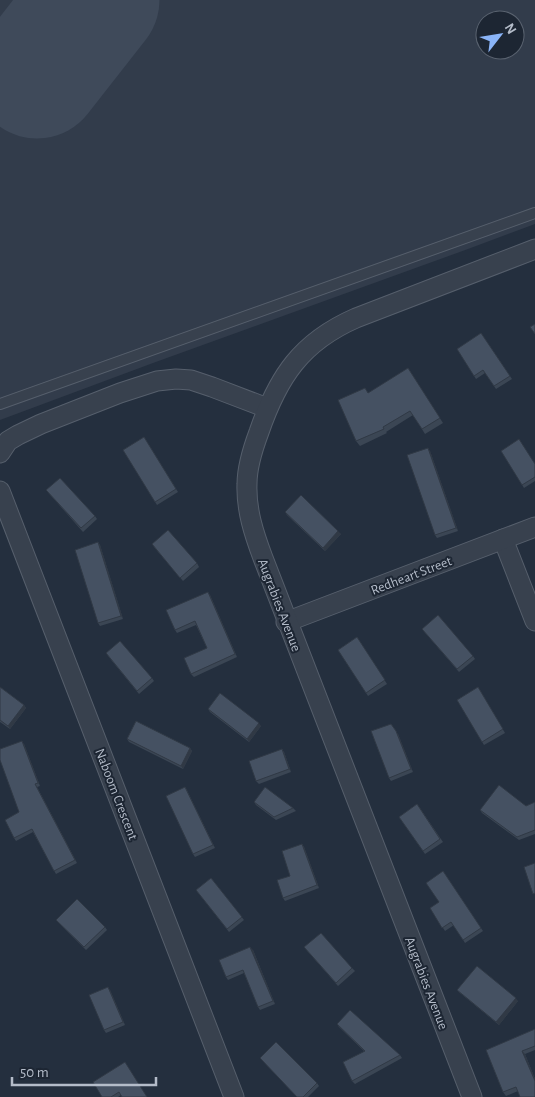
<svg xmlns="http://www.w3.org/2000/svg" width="535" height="1097" viewBox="0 0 535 1097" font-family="'Alegreya Sans',sans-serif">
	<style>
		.airport { fill: #323c4b; fill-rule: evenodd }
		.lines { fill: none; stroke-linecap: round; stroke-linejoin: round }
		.runway { stroke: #3f4a5a; stroke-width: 129 }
		.lane-casing { stroke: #565f6c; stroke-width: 12 }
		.street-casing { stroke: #565f6c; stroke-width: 21 }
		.lane { stroke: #38414e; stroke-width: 10 }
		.street { stroke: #38414e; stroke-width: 19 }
		.wall { fill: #3b4654 }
		.shaded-wall { fill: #303945 }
		.building { fill: #455162; stroke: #303945 }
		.labels { text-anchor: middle; stroke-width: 4; stroke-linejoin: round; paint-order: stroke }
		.street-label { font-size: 14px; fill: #b4bcc9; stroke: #1d2633 }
	</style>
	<rect width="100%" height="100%" fill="#242f3e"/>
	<path class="airport" d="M 0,0 L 535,0 L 535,224 L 468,249 L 153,363 L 0,420 ZM 485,20 L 515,20 L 515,50 L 485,50 Z"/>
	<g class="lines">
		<polyline class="runway" points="37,74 95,0"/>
		<g class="lane-casing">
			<polyline id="lane" points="0,404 535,213"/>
		</g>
		<g class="street-casing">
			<g id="street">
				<polyline points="0,453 8,441 18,435 41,424 120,393 157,381 176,379 191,380 212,387 267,408"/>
				<polyline points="0,491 234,1097"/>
				<polyline points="503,539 535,621"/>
				<polyline points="286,622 535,527"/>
				<path d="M 472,1097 L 263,558 C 254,534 246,510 247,484 C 247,467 253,448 259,432 C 278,377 301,342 356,318 L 535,249"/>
			</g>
		</g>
		<use href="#lane" class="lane"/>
		<use href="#street" class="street"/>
	</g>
	<g class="wall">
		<polygon points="481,333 512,379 496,389 485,373 476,379 457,349"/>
		<polygon points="408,368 443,423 425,434 413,415 386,432 387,433 360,446 356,441 369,393"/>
		<polygon points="144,437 178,492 157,505 123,450"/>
		<polygon points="430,451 458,531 437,538 435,535"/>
		<polygon points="501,451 535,464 535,481 524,488"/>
		<polygon points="46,490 95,516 97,519 83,532"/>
		<polygon points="285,512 341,534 325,551 287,515"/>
		<polygon points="98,542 100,545 123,619 100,626 98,623"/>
		<polygon points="154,547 197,563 199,567 183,581"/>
		<polygon points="210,595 237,657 194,677 191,674 207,648 196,625 177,633 175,630"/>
		<polygon points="422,629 473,656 475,659 459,672"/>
		<polygon points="357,637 387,684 368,696 338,650"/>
		<polygon points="108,656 152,678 154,681 139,694"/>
		<polygon points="0,687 24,705 26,708 10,729 0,722"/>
		<polygon points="478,687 505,733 484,745 457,700"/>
		<polygon points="208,709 261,726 249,742 210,712"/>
		<polygon points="398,734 413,772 391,781 389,778"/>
		<polygon points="127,739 190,748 192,751 183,769 129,742"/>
		<polygon points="24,744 40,786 37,787 77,863 56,874 33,832 16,841 14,838 19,812"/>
		<polygon points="282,749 284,752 291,772 259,784 256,781"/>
		<polygon points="185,787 215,848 195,857 193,854"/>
		<polygon points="254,802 293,808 296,811 276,820 256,805"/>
		<polygon points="535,802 535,834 519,840 482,813 480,810 526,806"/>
		<polygon points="417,804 443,842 425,854 399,817"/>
		<polygon points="302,844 304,847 319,888 285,901 283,898"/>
		<polygon points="443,871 483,931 465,943 454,925 445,931 430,908 439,902"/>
		<polygon points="211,878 244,920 229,932 196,890"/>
		<polygon points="56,920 105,927 107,930 86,950"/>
		<polygon points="304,947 352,968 355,971 338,986"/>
		<polygon points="253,950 275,1004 260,1010 258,1007 244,973 228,980 226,977"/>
		<polygon points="110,990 125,1025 106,1033 104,1030"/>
		<polygon points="457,990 518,1001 499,1025 460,993"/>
		<polygon points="337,1024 400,1055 402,1058 355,1084 352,1081 364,1051 339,1027"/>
		<polygon points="535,1029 535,1050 525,1054 535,1079 535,1097 518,1091 506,1096 503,1092 486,1050"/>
		<polygon points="260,1058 317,1083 319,1086 308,1097 297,1097"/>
		<polygon points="125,1062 121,1095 118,1097 102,1097"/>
	</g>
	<g class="shaded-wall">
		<polygon points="428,448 430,451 458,531 456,528"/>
		<polygon points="338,531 341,534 325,551 323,548"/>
		<polygon points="98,542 100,545 123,619 121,616"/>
		<polygon points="208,592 210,595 237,657 235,654"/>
		<polygon points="24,705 26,708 10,729 8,726"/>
		<polygon points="259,723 261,726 249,742 247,739"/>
		<polygon points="396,731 398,734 413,772 411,769"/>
		<polygon points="22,741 24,744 40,786 38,783"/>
		<polygon points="190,748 192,751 183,769 181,766"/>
		<polygon points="282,749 284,752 291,772 289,769"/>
		<polygon points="35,784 37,787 77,863 75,860"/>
		<polygon points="185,787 187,790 215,848 213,845"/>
		<polygon points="302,844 304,847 319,888 317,885"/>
		<polygon points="250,947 253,950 275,1004 273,1001"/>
		<polygon points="108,987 110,990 125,1025 123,1022"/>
		<polygon points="516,998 518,1001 499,1025 496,1022"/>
		<polygon points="522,1051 525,1054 535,1079 535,1081"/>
	</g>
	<g class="building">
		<polygon points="535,324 535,334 530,327"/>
		<polygon points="481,333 510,376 494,386 483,370 474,376 457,349"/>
		<polygon points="408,368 440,418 422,429 410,411 383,427 384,429 356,441 338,400 365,388 368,393"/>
		<polygon points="144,437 176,489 155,502 123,450"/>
		<polygon points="519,439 535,464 535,477 522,485 501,451"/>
		<polygon points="428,448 456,528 435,535 407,455"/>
		<polygon points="60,478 95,516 81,528 46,490"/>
		<polygon points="301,495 338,531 323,548 285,512"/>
		<polygon points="168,530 197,563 180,578 152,544"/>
		<polygon points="98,542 121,616 98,623 75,550"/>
		<polygon points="208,592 235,654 191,674 184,658 207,648 195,621 175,630 166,610"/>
		<polygon points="438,615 473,656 457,669 422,629"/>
		<polygon points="357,637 385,680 366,693 338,650"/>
		<polygon points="120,641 152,678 137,691 106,653"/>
		<polygon points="0,687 24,705 8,726 0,720"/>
		<polygon points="478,687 503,729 482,742 457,700"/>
		<polygon points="220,693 259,723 247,739 208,709"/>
		<polygon points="136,721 190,748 181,766 127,739"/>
		<polygon points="391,724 396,731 411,769 389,778 371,731"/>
		<polygon points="22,741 38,783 35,784 75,860 54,871 32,829 14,838 5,820 19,812 0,760 0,749"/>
		<polygon points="282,749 289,769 256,781 249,761"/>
		<polygon points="499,785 526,806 535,802 535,830 517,837 480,810"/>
		<polygon points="185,787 213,845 193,854 166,796"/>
		<polygon points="265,787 293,808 274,817 254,802"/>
		<polygon points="417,804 440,839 423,851 399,817"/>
		<polygon points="302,844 317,885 283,898 277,880 290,876 282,851"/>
		<polygon points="535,863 535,893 533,894 524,867"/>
		<polygon points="443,871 481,928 463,940 451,922 442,928 430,908 439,902 426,883"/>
		<polygon points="211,878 242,917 227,929 196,890"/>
		<polygon points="77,899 105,927 84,947 56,920"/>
		<polygon points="321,933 352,968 336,983 304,947"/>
		<polygon points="250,947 273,1001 258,1007 243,970 226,977 219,960"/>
		<polygon points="477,966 516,998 496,1022 457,990"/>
		<polygon points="108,987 123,1022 104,1030 89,995"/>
		<polygon points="350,1010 400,1055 352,1081 343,1062 365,1051 337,1024"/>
		<polygon points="535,1029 535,1046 522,1051 535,1081 535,1097 520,1097 516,1087 503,1092 486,1050"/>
		<polygon points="276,1042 317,1083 303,1097 297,1097 260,1058"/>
		<polygon points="125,1062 147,1097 122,1097 119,1092 111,1097 102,1097 93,1082"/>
	</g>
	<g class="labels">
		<g class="street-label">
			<text transform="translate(411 575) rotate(-21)" y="5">Redheart Street</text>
			<text transform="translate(280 605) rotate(69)" y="5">Augrabies Avenue</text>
			<text transform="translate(117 794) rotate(69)" y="5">Naboom Crescent</text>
			<text transform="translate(427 983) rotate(69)" y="5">Augrabies Avenue</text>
		</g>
	</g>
	<g transform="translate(500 35) rotate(59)"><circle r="24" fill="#1d2633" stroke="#59626f"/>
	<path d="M0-4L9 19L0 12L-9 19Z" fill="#8ab4f8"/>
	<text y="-8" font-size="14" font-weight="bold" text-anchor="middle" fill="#b4bcc9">N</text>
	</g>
	<path d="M12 1077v8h144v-8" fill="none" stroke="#b4bcc9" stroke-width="2.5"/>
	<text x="20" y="1077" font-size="15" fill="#b4bcc9" stroke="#1d2633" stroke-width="4" paint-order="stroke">50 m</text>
</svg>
